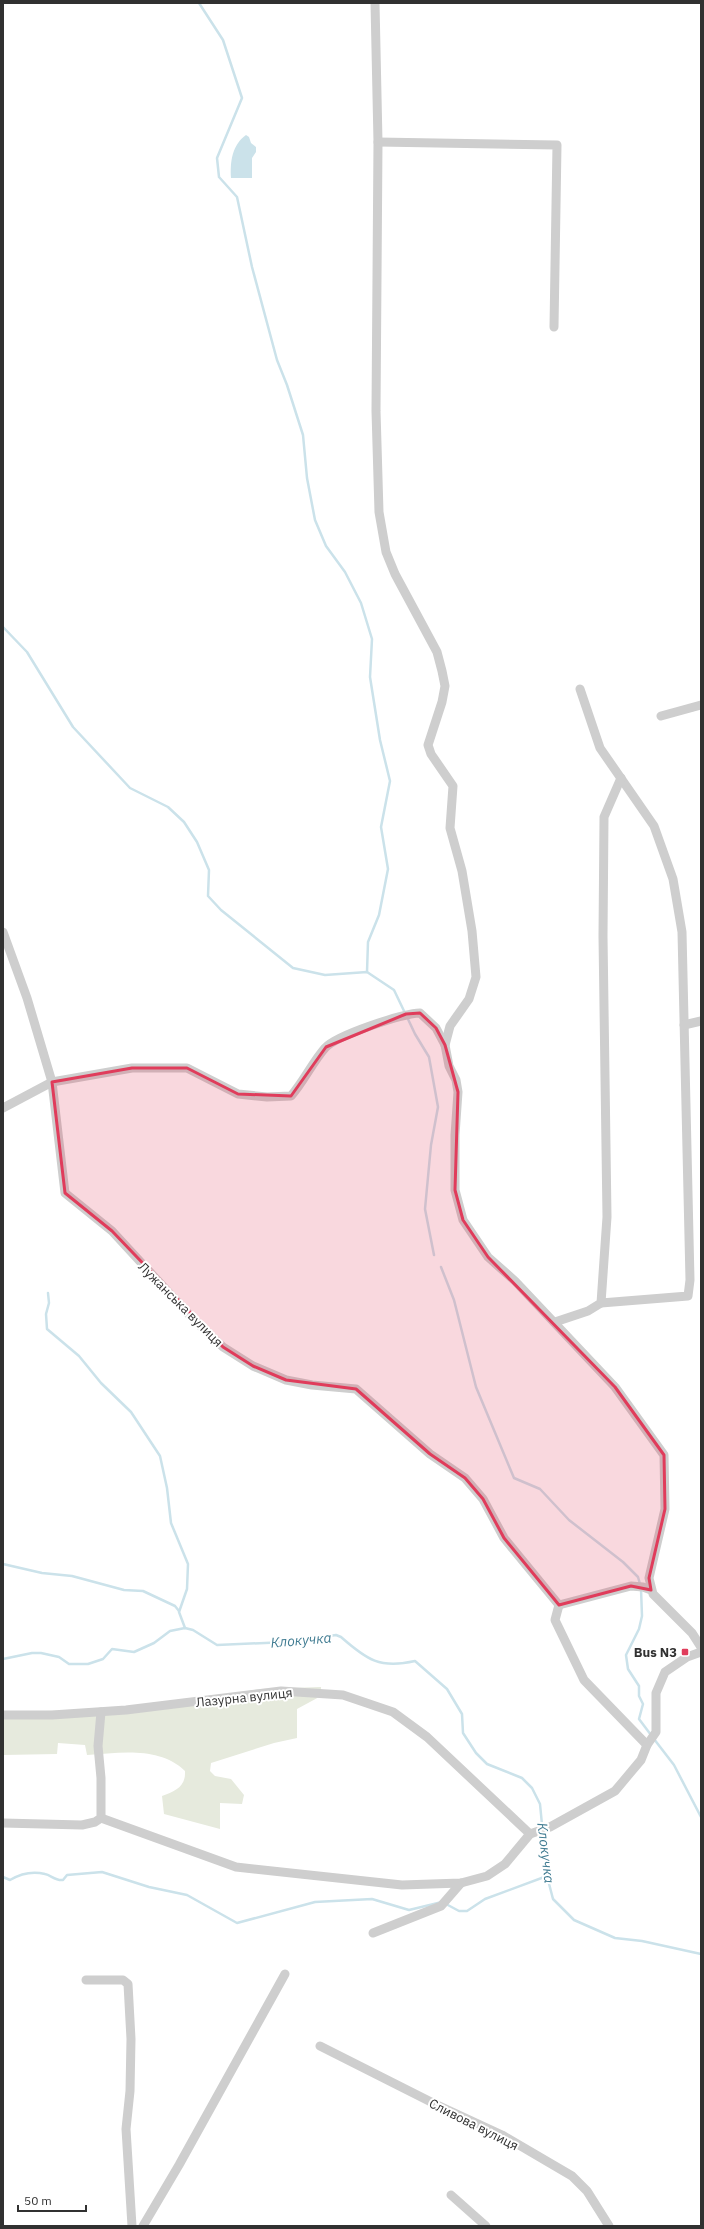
<svg xmlns="http://www.w3.org/2000/svg" width="704" height="2229" viewBox="0 0 704 2229" font-family="'IBM Plex Sans',sans-serif">
	<style>
		.green { fill: #e6eadd }
		.water { fill: #cbe2ea }
		.lines { fill: none; stroke-linecap: round; stroke-linejoin: round }
		.stream { stroke: #cbe2ea; stroke-width: 2.5 }
		.street { stroke: #cecece; stroke-width: 9 }
		.marked { fill: #e03c5b; fill-opacity: 0.2; stroke: #e03c5b; stroke-width: 3; stroke-linejoin: round }
		.poi-dot { fill: #e03c5b; stroke: #fff; stroke-width: 1.5 }
		.labels { text-anchor: middle; stroke-width: 4; stroke-linejoin: round; paint-order: stroke }
		.street-label { font-size: 13px; fill: #313131; stroke: #fff }
		.poi-label { font-size: 13px; font-weight: bold; fill: #313131; stroke: #fff; text-anchor: end }
		.water-label { font-size: 14px; font-style: italic; fill: #417c92; stroke: #fff }
	</style>
	<rect width="100%" height="100%" fill="#fff"/>
	<path class="green" d="M 321,1687 L 321,1696 L 297,1709 L 297,1738 L 274,1743 L 211,1763 L 210,1771 L 215,1776 L 231,1779 L 244,1795 L 242,1804 L 220,1803 L 220,1829 L 164,1814 L 162,1796 C 175,1791 186,1787 185,1771 C 159,1746 120,1753 87,1755 L 85,1745 L 58,1743 L 57,1754 L 3,1755 L 3,1712 L 126,1709 L 261,1689 Z"/>
	<path class="water" d="M 246,135 L 249,137 L 251,143 L 256,147 L 256,152 L 252,158 L 252,178 L 231,178 C 230,162 232,145 246,135 Z"/>
	<g class="lines">
		<g class="stream">
			<polyline points="199,3 223,40 242,98 217,158 219,177 237,197 252,267 277,360 287,385 303,435 307,478 315,520 326,546 345,572 361,603 372,639 370,677 380,740 390,781 381,827 388,869 379,915 368,942 367,972"/>
			<polyline points="3,627 27,652 73,727 130,788 168,807 184,822 197,842 209,870 208,896 221,910 293,968 325,975 367,972 394,990 405,1013"/>
			<polyline points="407,1017 415,1034 429,1057 438,1107 431,1145 425,1209 434,1255"/>
			<polyline points="441,1267 454,1300 476,1387 514,1478 540,1489 569,1520 623,1562 638,1577 640,1584"/>
			<polyline points="48,1293 49,1303 46,1314 47,1329 79,1356 101,1383 131,1412 160,1456 167,1488 171,1523 188,1564 187,1589 179,1612 185,1628"/>
			<polyline points="3,1564 42,1573 72,1576 124,1590 143,1591 175,1606 179,1611"/>
			<polyline points="641,1589 642,1616 639,1629 626,1655 628,1669 639,1686 639,1696 643,1704 639,1719 651,1735"/>
			<path d="M 3,1659 L 32,1653 L 41,1653 L 59,1657 L 69,1664 L 88,1664 L 103,1659 L 112,1649 L 134,1652 L 154,1643 L 170,1631 L 185,1628 L 193,1630 L 217,1645 L 287,1642 L 336,1635 L 341,1637 C 367,1660 380,1669 415,1661 L 447,1689 L 462,1714 L 463,1733 L 476,1753 L 487,1764 L 522,1778 L 532,1788 L 540,1804 L 547,1876 L 553,1899 L 574,1920 L 615,1938 L 642,1941 L 701,1954"/>
			<polyline points="654,1739 674,1765 701,1817"/>
			<path d="M 3,1877 L 10,1880 C 20,1874 33,1871 45,1874 C 51,1875 55,1881 63,1880 L 67,1875 L 102,1872 L 149,1887 L 187,1895 L 237,1923 L 315,1902 L 372,1899 L 409,1910 L 442,1902"/>
			<polyline points="446,1904 459,1911 467,1911 485,1899 547,1876"/>
		</g>
		<g class="street">
			<polyline points="375,3 378,142 376,411 379,512 386,552 395,574 437,652 442,671 445,686 442,702 428,745 431,754 453,786 450,828 462,871 472,931 476,977 469,999 450,1026 445,1045"/>
			<polyline points="378,142 557,145 554,327"/>
			<polyline points="580,689 600,748 654,826 673,879 682,932 690,1280 688,1296 601,1303"/>
			<polyline points="661,716 701,705"/>
			<polyline points="3,932 27,998 52,1082 65,1193 112,1231 194,1320 223,1347 253,1366 286,1380 312,1385 356,1389 430,1454 465,1478 483,1499 504,1538 559,1605 631,1586 643,1587 651,1590"/>
			<polyline points="684,1025 701,1021"/>
			<path d="M 3,1108 L 52,1082 L 132,1068 L 187,1068 L 238,1094 L 267,1097 L 291,1096 C 304,1081 312,1063 325,1048 C 337,1035 401,1014 420,1013 L 436,1028 L 445,1045 L 449,1066 L 456,1080 L 458,1092 L 455,1135 L 455,1190 L 463,1220 L 488,1257 L 515,1281 L 615,1387 L 664,1455 L 665,1509 L 649,1578 L 653,1594 L 692,1633 L 701,1647"/>
			<polyline points="555,1322 588,1311 601,1303 607,1217 603,936 604,817 621,778"/>
			<polyline points="559,1605 555,1620 584,1680 647,1745"/>
			<polyline points="3,1715 52,1715 126,1710 281,1691 343,1695 393,1712 427,1737 530,1834 550,1827 615,1791 641,1760 647,1745 656,1732 656,1693 665,1672 687,1657 701,1652"/>
			<polyline points="101,1818 236,1867 402,1885 461,1883 487,1876 505,1864 530,1834"/>
			<polyline points="3,1823 82,1825 95,1822 101,1818 101,1778 98,1746 101,1712"/>
			<polyline points="373,1933 441,1906 461,1883"/>
			<polyline points="86,1980 123,1980 128,1984 131,2039 130,2091 126,2129 132,2226"/>
			<polyline points="320,2046 435,2104 502,2135 572,2176 587,2191 609,2226"/>
			<polyline points="451,2195 486,2226"/>
			<polyline points="143,2226 179,2165 285,1974"/>
		</g>
	</g>
	<path class="marked" d="M 420,1013 L 436,1028 L 445,1045 L 458,1092 L 455,1190 L 463,1220 L 488,1257 L 615,1387 L 664,1455 L 665,1509 L 649,1578 L 651,1590 L 631,1586 L 559,1605 L 504,1538 L 483,1499 L 465,1478 L 430,1454 L 356,1389 L 286,1380 L 253,1366 L 223,1347 L 112,1231 L 65,1193 L 52,1082 L 132,1068 L 187,1068 L 238,1094 L 291,1096 L 326,1047 L 406,1014 Z"/>
	<rect class="poi-dot" x="681" y="1648" width="8" height="8" rx="2"/>
	<g class="labels">
		<g class="street-label">
			<text transform="translate(181 1304) rotate(45)" y="5">Лужанська вулиця</text>
			<text transform="translate(244 1697) rotate(-6)" y="5">Лазурна вулиця</text>
			<text transform="translate(474 2124) rotate(27)" y="5">Сливова вулиця</text>
		</g>
		<g class="poi-label">
			<text x="677" y="1657">Bus N3</text>
		</g>
		<g class="water-label">
			<text transform="translate(301 1640) rotate(-5)" y="5">Клокучка</text>
			<text transform="translate(546 1853) rotate(83)" y="5">Клокучка</text>
		</g>
	</g>
	<rect width="704" height="2229" fill="none" stroke="#313131" stroke-width="8"/>
	<path d="M18 2205v6h68v-6" fill="none" stroke="#313131" stroke-width="2"/>
	<text x="24" y="2205" font-size="12" fill="#313131" stroke="#ffffff" stroke-width="3" paint-order="stroke">50 m</text>
</svg>
